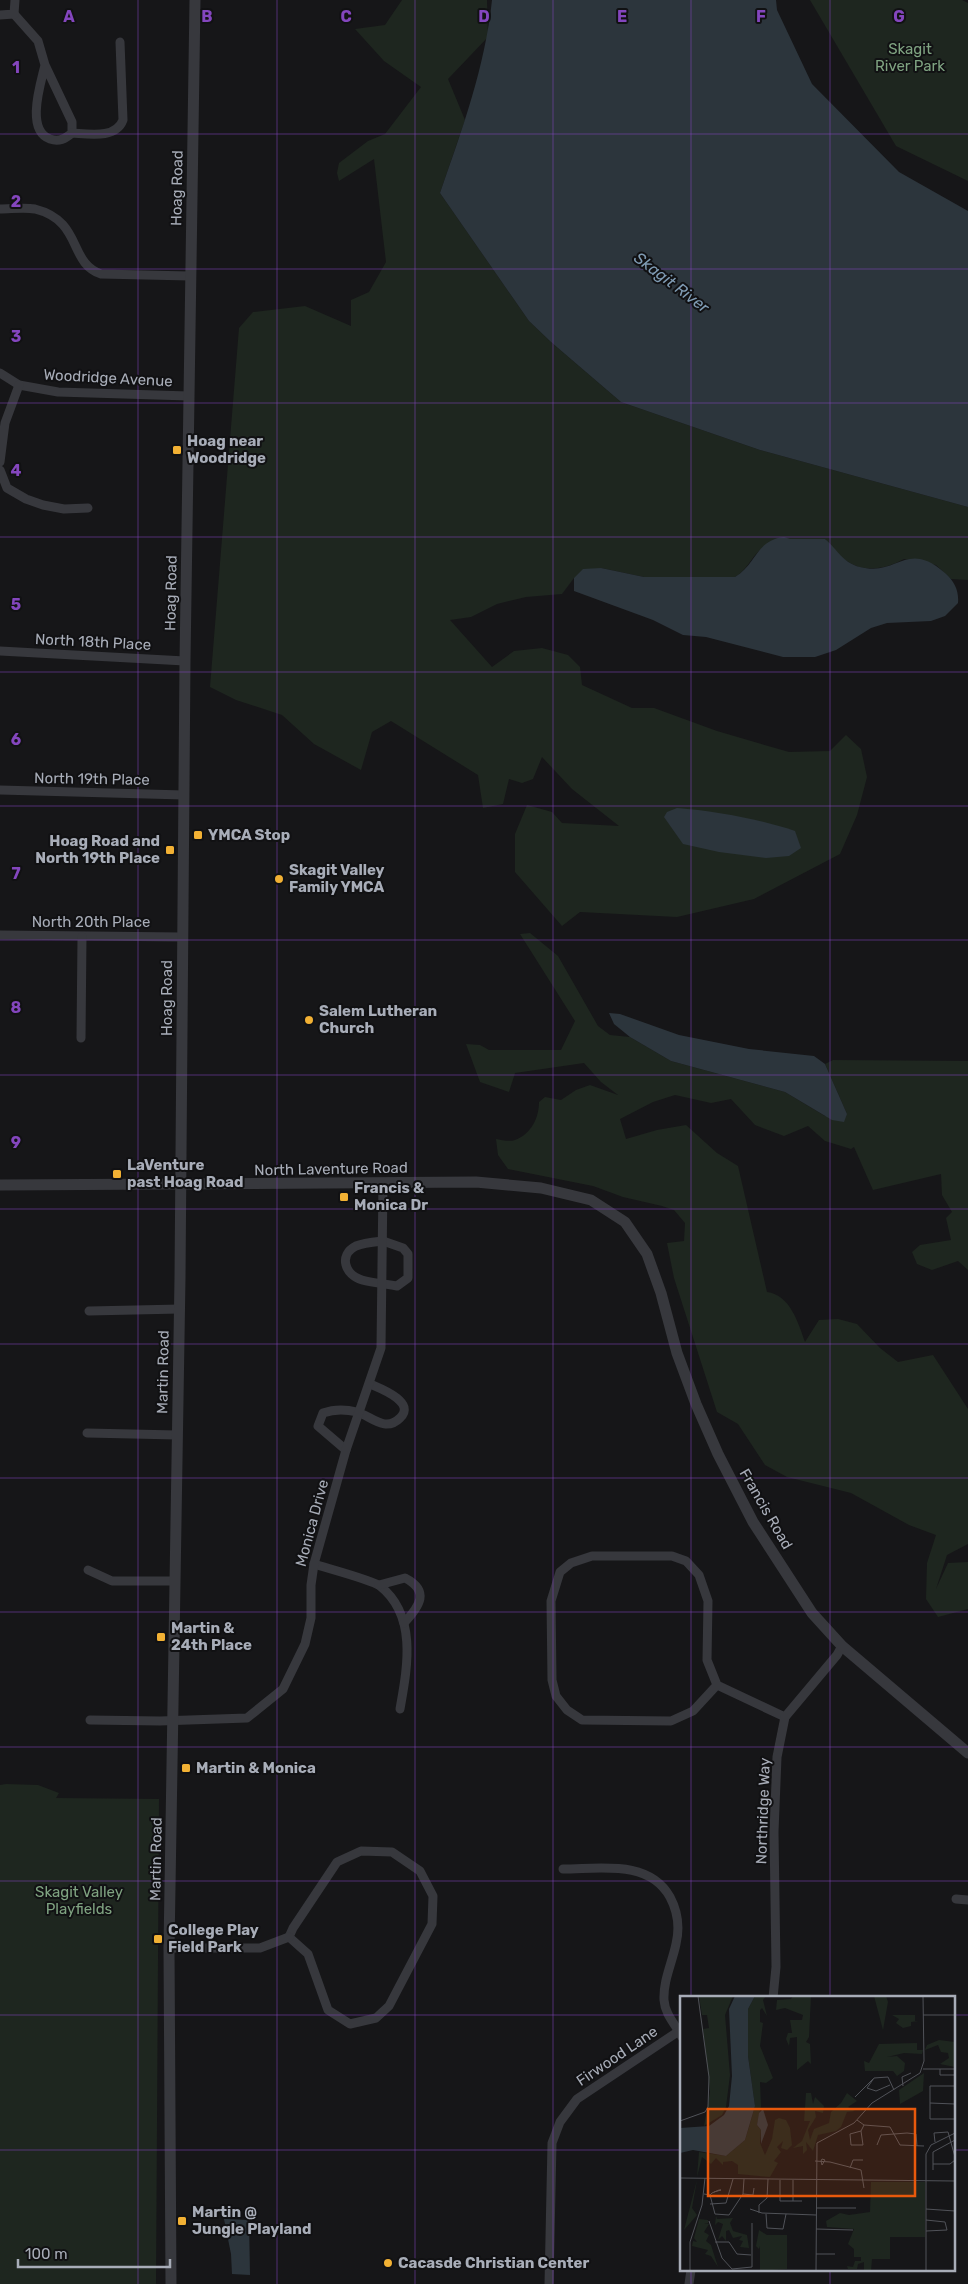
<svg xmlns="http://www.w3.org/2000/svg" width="968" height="2284" viewBox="0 0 968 2284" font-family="Rubik,sans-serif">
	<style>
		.green { fill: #1e261f }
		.water { fill: #2c353c }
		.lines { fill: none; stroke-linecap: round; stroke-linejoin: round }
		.minor { stroke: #37383d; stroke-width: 9 }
		.tertiary { stroke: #37383d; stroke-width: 11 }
		.grid { fill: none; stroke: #8446be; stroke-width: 1; stroke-opacity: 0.55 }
		.poi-dot { fill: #f2b134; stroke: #111113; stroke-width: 2 }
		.labels { text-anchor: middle; stroke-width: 4; stroke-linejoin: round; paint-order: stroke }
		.park-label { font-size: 15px; fill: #7fa381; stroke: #111113 }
		.street-label { font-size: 15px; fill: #a8adb8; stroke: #111113 }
		.poi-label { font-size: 15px; font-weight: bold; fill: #a8adb8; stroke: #111113; text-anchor: start }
		.water-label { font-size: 16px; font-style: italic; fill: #7f9bb3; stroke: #111113 }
		.inset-road { fill: none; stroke: #505258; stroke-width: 1 }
		.view { fill: #e8590c; fill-opacity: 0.15; stroke: #e8590c; stroke-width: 2.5 }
		.inset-edge { fill: none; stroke: #a8adb8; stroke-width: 2.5 }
		.grid-label { font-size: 16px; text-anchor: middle; font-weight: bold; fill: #8446be; stroke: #111113; stroke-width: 4; stroke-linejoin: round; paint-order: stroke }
	</style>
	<rect width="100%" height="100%" fill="#161618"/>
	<g class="green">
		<path d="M 402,0 L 487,0 L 488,37 L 448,79 L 465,120 L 440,193 L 529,321 L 551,342 L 621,402 L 760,450 L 968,507 L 968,580 L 951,579 L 936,565 L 904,559 C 882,571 858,574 838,554 C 833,550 830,544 825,539 C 808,539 772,538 759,551 C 750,559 747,570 735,577 L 644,577 L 601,568 L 574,578 L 562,594 L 526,597 L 497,604 L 471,617 L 450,620 L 492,667 L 514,651 L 542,648 L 568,655 L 580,667 L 582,685 L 632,708 L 654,708 L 717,731 L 789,752 L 830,751 L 846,735 L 861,749 L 867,777 L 857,815 L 840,854 L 754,899 L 677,917 L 580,912 L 562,926 L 515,872 L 515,834 L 527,805 L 552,812 L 562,823 L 619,826 L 572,789 L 542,757 L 533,779 L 522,783 L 509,779 L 503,804 L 483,808 L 478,775 L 391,721 L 372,732 L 361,770 L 314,744 L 282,715 L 236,700 L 210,687 L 239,328 L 253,312 L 305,306 L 351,326 L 351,300 L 369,292 L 386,262 L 374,159 L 339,181 L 337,173 L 339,163 L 368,141 L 385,134 L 421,87 L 384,61 L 355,29 L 385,25 Z"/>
		<polygon points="810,0 962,0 968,3 968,181 896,146"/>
		<path d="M 530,933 L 558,956 L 598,1026 L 610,1035 L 630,1037 L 671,1061 L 785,1092 L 825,1116 L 847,1114 L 825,1064 L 833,1060 L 968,1061 L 968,1270 L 958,1261 L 932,1270 L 917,1264 L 912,1252 L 920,1245 L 951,1240 L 946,1218 L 952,1212 L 942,1195 L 941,1174 L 873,1190 L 854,1147 L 851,1149 L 825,1141 L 808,1126 L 784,1136 L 755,1125 L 731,1099 L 711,1103 L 675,1095 L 653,1102 L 620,1119 L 626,1139 L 657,1130 L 686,1125 L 717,1153 L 738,1166 L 767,1292 C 790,1295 798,1322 805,1342 L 819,1320 L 838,1319 L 857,1324 L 880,1348 L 898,1362 L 933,1355 L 968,1409 L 968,1544 L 947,1555 L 936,1589 L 948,1563 L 968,1562 L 968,1609 L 938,1617 L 926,1599 L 927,1563 L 936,1535 L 909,1525 L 851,1493 L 787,1477 L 765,1465 L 738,1424 L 717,1412 L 674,1278 L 667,1243 L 684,1241 L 685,1223 L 674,1210 L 662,1206 L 623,1197 L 593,1186 L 508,1169 L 498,1155 L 496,1139 C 501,1140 510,1142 515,1140 C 531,1134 539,1118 539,1102 L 545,1097 L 561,1100 L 576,1090 L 590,1085 L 618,1095 L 601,1082 L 584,1063 L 515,1073 L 509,1092 L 480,1082 L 466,1044 L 480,1045 L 489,1050 L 561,1050 L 575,1021 L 520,934 Z"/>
		<polygon points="6,1784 38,1785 59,1793 56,1798 159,1799 156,2284 0,2284 0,1785"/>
	</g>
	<g class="water">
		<path d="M 492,0 L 776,0 L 777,10 L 812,84 L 899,172 L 968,211 L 968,507 L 760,450 L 621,402 L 551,342 L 529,321 L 440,193 C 462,130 485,67 492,0 Z"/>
		<path d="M 784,537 L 790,539 L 825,539 C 838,550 843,563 860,567 C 898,577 906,539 945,573 C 955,582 959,591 958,603 L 945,616 L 931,621 L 887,623 L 871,628 L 836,650 L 815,657 L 783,657 L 706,637 L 683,635 L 653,620 L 574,591 L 574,578 L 583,569 L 601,568 L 644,577 L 735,577 C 757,564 756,540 784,537 Z"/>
		<path d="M 677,808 C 715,811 759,819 795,831 L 801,848 L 789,856 L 766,858 L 719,852 L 683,844 L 664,817 L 667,812 Z"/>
		<polygon points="609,1013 620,1014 679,1035 749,1049 814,1056 825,1064 847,1114 844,1122 832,1120 785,1092 671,1061 630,1037 614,1024"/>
		<polygon points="224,2219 249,2220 250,2275 232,2274 231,2254"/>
	</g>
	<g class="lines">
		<g class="minor">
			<path d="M 14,14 L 38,41 L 45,65 L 72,122 L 72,133 C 65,139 59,142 50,139 C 25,130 41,83 45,65"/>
			<polyline points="0,15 14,14 15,0"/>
			<path d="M 72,133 C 89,134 116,139 123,120 L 120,42"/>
			<path d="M 0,209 C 11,209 24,207 35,209 C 83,221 68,263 101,274 L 190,276"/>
			<polyline points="0,373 19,385 58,392 189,396"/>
			<polyline points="0,462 5,423 19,385"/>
			<polyline points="0,470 7,488 26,499 43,505 64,509 88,508"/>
			<polyline points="0,651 185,661"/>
			<polyline points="0,790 184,795"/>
			<polyline points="0,935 182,937"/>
			<polyline points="81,1038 82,937"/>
			<path d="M 383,1241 L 403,1248 L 408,1254 L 408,1278 L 397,1286 C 386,1284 373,1283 362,1280 C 345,1275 338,1255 356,1246 C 363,1243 374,1242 383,1241 Z"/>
			<polyline points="89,1311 180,1309"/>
			<polyline points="87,1433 177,1435"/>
			<path d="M 346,1450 L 318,1426 L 323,1413 C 334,1409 345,1409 357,1412 C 371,1416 385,1433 400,1418 C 417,1402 379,1388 370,1384"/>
			<path d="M 314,1564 C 326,1568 372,1580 380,1586 C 418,1616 407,1669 400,1709"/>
			<polyline points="88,1570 112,1581 174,1581"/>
			<path d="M 379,1585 L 405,1578 C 430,1591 420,1606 404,1623"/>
			<polyline points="717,1685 693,1711 671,1721 582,1720 567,1710 556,1696 552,1680 551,1601 560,1572 571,1563 592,1556 672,1556 686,1561 699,1575 708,1601 707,1660 717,1685 785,1717"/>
			<polyline points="90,1720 160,1721 247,1718 283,1689 305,1644 311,1618 311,1585 314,1564 346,1450 381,1348 383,1183"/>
			<polygon points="361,1851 392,1852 420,1871 433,1896 432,1924 389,2006 376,2018 350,2024 328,2010 308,1954 289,1937 293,1928 337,1862"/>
			<path d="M 563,1869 C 599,1869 649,1859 670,1897 C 678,1912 680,1927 676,1944 C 672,1963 663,1981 664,2000 C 665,2015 676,2025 682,2037"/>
			<polyline points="956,1899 968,1900"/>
			<polyline points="169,1948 260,1948 289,1937"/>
			<polyline points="773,1998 776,1967 774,1832 777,1757 785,1717 837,1655 842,1646"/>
			<polyline points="549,2284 552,2143 560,2122 577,2099 682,2029"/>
			<polyline points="689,2284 691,2270"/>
		</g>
		<g class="tertiary">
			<polyline points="0,1185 476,1182 541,1188 591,1200 625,1222 647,1254 661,1293 677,1353 696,1404 718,1454 753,1522 812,1613 842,1646 968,1753"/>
			<polyline points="171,2284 169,1948 180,1278 185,661 195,0"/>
		</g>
	</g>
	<path class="grid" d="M 138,0 L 138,2284M 277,0 L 277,2284M 415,0 L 415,2284M 553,0 L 553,2284M 691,0 L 691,1998M 830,0 L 830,1998M 0,134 L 968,134M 0,269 L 968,269M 0,403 L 968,403M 0,537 L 968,537M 0,672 L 968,672M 0,806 L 968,806M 0,940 L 968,940M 0,1075 L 968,1075M 0,1209 L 968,1209M 0,1344 L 968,1344M 0,1478 L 968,1478M 0,1612 L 968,1612M 0,1747 L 968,1747M 0,1881 L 968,1881M 0,2015 L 682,2015M 954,2015 L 968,2015M 0,2150 L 682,2150M 954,2150 L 968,2150M 691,2270 L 691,2284M 830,2270 L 830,2284"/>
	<g class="poi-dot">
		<rect x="172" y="445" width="10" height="10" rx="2.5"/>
		<rect x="193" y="830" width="10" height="10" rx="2.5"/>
		<rect x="165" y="845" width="10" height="10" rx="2.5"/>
		<circle cx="279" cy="879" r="5"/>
		<circle cx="309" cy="1020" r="5"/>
		<rect x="112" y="1169" width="10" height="10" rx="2.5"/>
		<rect x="339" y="1192" width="10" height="10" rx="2.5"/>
		<rect x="156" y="1632" width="10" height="10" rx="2.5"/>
		<rect x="181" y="1763" width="10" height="10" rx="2.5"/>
		<rect x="153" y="1934" width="10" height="10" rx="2.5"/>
		<rect x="177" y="2216" width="10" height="10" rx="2.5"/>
		<circle cx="388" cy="2263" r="5"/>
	</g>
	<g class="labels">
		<g class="park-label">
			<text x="910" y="54">Skagit<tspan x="910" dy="17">River Park</tspan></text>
			<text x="79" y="1897">Skagit Valley<tspan x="79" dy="17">Playfields</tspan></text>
		</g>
		<g class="street-label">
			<text transform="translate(177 188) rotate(-89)" y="5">Hoag Road</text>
			<text transform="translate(108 378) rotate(3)" y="5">Woodridge Avenue</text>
			<text transform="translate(171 593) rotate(-89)" y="5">Hoag Road</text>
			<text transform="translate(93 642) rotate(3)" y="5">North 18th Place</text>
			<text transform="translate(92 779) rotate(1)" y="5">North 19th Place</text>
			<text x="91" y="927">North 20th Place</text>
			<text transform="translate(167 998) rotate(-90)" y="5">Hoag Road</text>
			<text transform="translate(331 1169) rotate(-1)" y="5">North Laventure Road</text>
			<text transform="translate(163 1372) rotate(-89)" y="5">Martin Road</text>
			<text transform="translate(766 1509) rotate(60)" y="5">Francis Road</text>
			<text transform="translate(312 1523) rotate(-75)" y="5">Monica Drive</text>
			<text transform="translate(763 1811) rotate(-88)" y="5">Northridge Way</text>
			<text transform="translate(156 1859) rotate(-89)" y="5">Martin Road</text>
			<text transform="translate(617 2056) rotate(-34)" y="5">Firwood Lane</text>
		</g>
		<g class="poi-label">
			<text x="187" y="446">Hoag near<tspan x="187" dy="17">Woodridge</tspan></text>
			<text x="208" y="840">YMCA Stop</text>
			<text x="160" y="846" text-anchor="end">Hoag Road and<tspan x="160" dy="17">North 19th Place</tspan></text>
			<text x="289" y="875">Skagit Valley<tspan x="289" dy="17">Family YMCA</tspan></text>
			<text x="319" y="1016">Salem Lutheran<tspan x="319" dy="17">Church</tspan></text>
			<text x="127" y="1170">LaVenture<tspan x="127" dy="17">past Hoag Road</tspan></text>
			<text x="354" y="1193">Francis &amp;<tspan x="354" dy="17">Monica Dr</tspan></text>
			<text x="171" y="1633">Martin &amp;<tspan x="171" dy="17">24th Place</tspan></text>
			<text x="196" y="1773">Martin &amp; Monica</text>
			<text x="168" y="1935">College Play<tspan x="168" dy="17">Field Park</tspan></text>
			<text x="192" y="2217">Martin @<tspan x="192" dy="17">Jungle Playland</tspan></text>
			<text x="398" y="2268">Cacasde Christian Center</text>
		</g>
		<g class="water-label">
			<text transform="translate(672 282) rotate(37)" y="6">Skagit River</text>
		</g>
	</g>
	<g transform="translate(680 1996)">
		<rect width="275" height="275" fill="#161618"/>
		<path d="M 19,0 L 53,0 L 45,19 L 50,79 L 46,111 L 42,119 L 24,130 L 30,96 L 23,33 L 29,32 L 27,19 L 22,19 ZM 75,0 L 86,0 L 83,4 L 87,20 L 82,12 L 80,14 L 80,26 L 83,27 L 80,50 L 93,82 L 86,87 L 80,86 L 81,110 L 77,129 L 81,134 L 80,147 L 85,159 L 92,143 L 95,124 L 99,122 L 106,124 L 110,132 L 112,149 L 107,154 L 101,152 L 103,145 L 97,151 L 101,156 L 94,165 L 98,167 L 90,181 L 58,178 L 58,169 L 52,165 L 43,166 L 43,169 L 36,162 L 31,168 L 22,161 L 17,181 L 19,156 L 46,160 L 65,144 L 69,131 L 75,110 L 68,60 L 68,13 ZM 113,0 L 131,0 L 129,41 L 126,46 L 130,48 L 131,68 L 128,65 L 117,74 L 117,41 L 110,42 L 109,50 L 106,43 L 108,37 L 112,37 L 110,24 L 122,24 L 123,19 L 105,12 L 96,14 L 97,4 L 111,3 ZM 194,0 L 206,0 L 208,6 L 203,34 ZM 212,19 L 235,19 L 235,25 L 239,25 L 231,26 L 231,30 L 223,32 L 216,27 L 219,23 ZM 259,44 L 275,46 L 275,71 L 260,68 L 269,62 L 268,57 L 261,56 L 258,49 L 245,54 L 247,49 ZM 237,47 L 237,54 L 243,54 L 242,58 L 224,57 L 207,61 L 217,60 L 225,67 L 224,75 L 217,80 L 213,75 L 185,75 L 184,65 L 189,67 L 199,48 ZM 244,77 L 243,95 L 220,108 L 219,94 ZM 126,97 L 131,97 L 133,108 L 135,101 L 144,110 L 143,117 L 135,115 L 136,121 L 128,134 L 130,144 L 134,133 L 149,127 L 151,116 L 161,107 L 167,97 L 177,105 L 168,111 L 175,115 L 167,116 L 161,131 L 156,135 L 138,139 L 133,155 L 126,146 L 127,154 L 123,158 L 123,150 L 113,152 L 122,145 L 130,125 L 124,125 ZM 17,184 L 12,212 L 17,219 L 4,234 ZM 191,186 L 245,186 L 245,241 L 210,241 L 210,263 L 192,263 L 191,275 L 184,274 L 184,266 L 178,268 L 177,273 L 168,273 L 167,270 L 173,271 L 175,265 L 181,265 L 181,261 L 174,261 L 174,253 L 168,248 L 174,233 L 147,231 L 146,225 L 160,217 L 169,219 L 190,216 ZM 36,220 L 37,223 L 53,222 L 50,227 L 53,235 L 67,239 L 69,252 L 60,251 L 63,245 L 59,244 L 62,240 L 53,242 L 49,234 L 46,235 L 46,245 L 42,240 L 38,244 L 43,228 L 38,226 L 35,229 ZM 19,223 L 28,224 L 28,227 L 24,227 L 29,228 L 24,236 L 29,239 L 26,245 L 31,249 L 38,271 L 31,260 L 25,258 L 28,254 L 12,250 L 13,245 L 17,246 L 14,242 ZM 79,234 L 87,239 L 107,239 L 107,273 L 80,275 L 80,250 L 79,253 L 76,250 Z" fill="#1e261f"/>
		<path d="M 55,0 L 75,0 L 68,13 L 68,60 L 75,110 L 65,144 L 46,160 L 13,154 L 0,157 L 0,132 L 29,130 L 44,119 L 49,110 L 52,80 L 49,13 ZM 83,113 L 88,129 L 81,148 L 81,134 L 77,129 L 79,117 Z" fill="#2c353c"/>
		<path class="inset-road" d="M 243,19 L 275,19M 243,73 L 275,73M 260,73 L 260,79 L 275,79M 210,89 L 196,95 L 187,92 L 194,82 L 208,81 L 214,94M 223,90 L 222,81 L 231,77M 275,90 L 250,90 L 250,123 L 275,123M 175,101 L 193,83M 250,107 L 275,108M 177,124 L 184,129 L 210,131 L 220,149 L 244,150M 0,125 L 25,116 L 28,111 L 29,81 L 18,0M 181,135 L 183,149 L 171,149 L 170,138 L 181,135 L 184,129M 255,146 L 254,137 L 268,136 L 275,161M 197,149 L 201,139 L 227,137 L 236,138 L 237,150M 142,163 L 145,164 L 142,169 L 141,165 ZM 135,165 L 150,166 L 181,174 L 184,192M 253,168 L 270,168 L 275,164M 170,172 L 173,164 L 183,164M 253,174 L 253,156 L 275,144M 0,182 L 275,185M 100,184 L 100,205 L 122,205M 24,198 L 30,199 L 35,218 L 49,219 L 63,198 L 64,183M 63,198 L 73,199 L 74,192M 30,199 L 32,197 L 39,194 L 41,194 L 34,196M 113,205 L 113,184M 30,208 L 46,207 L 53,183M 136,212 L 176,212M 70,213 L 82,217 L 136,219M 246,213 L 275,215M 79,217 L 79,209 L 87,202 L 88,183M 86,218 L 87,232 L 103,233 L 106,218M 246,224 L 265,226 L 267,234 L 246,235M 29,225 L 42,262 L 52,273 L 72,271 L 72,227M 136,233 L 173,234M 35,246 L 49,246 L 57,258 L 71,259M 136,258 L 155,258M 10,275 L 10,246 L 22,209 L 25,182M 136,275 L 137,147 L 174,127 L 192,107 L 240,77 L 244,65 L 243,0M 246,275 L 246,158 L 251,149 L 275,137"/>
		<path class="view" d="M 28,113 L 235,113 L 235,200 L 28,200 Z"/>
		<rect width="275" height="275" class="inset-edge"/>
	</g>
	<g class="grid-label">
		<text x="69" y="22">A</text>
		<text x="207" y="22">B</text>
		<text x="346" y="22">C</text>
		<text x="484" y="22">D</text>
		<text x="622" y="22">E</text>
		<text x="761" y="22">F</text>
		<text x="899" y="22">G</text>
		<text x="16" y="73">1</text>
		<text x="16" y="207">2</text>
		<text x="16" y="342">3</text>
		<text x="16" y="476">4</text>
		<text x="16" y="610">5</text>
		<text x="16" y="745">6</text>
		<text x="16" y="879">7</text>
		<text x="16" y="1013">8</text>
		<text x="16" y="1148">9</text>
	</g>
	<path d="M18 2259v8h152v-8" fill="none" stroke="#a8adb8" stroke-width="2.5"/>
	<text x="25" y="2259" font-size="15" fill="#a8adb8" stroke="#111113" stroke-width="4" paint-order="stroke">100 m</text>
</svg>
